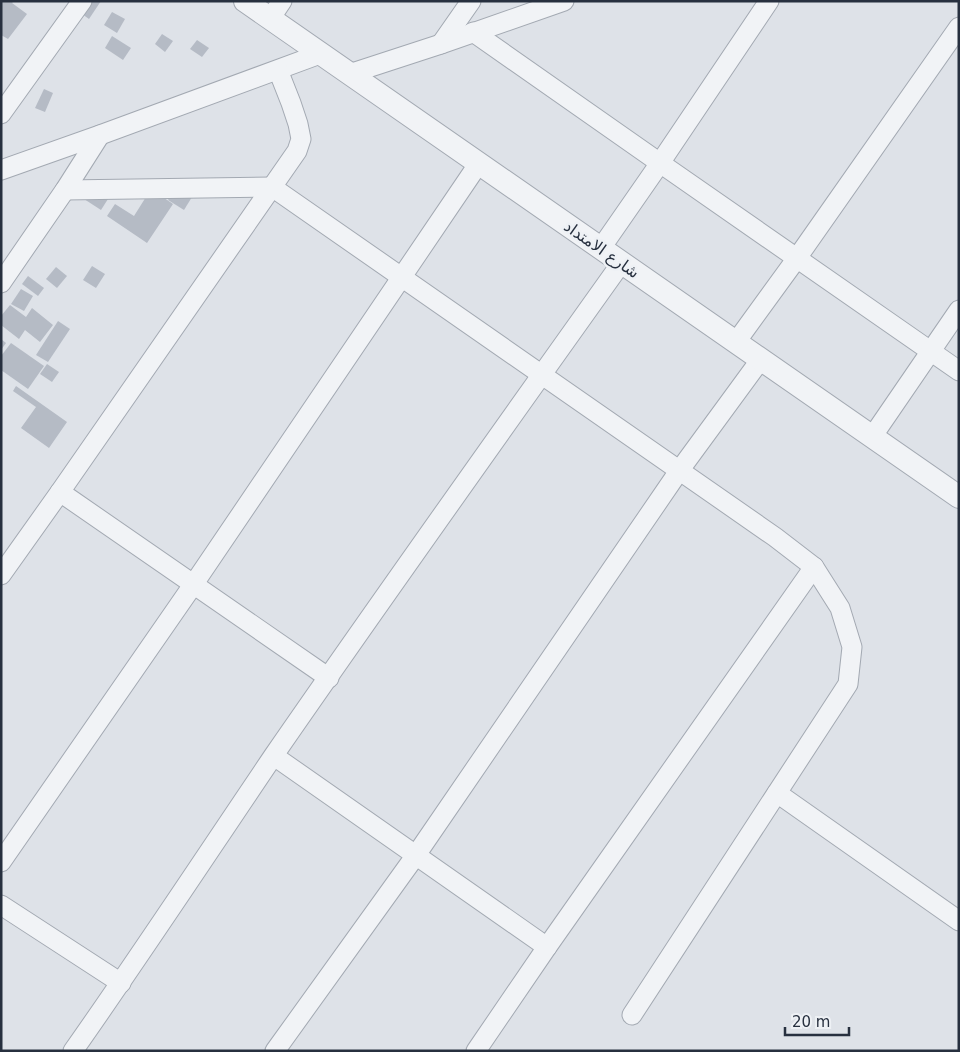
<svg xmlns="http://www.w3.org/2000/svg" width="960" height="1052" viewBox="0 0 960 1052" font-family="'DejaVu Sans',Vazirmatn,sans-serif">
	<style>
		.building { fill: #b5bbc5 }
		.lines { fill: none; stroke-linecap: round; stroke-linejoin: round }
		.minor-casing { stroke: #a3a9b2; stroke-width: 21 }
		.tertiary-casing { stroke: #a3a9b2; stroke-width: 24 }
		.minor { stroke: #f1f3f6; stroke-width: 19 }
		.tertiary { stroke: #f1f3f6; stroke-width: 22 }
		.labels { text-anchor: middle; stroke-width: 5; stroke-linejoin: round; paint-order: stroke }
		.street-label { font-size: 16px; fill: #27303f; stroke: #eef1f5 }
	</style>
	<rect width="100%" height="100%" fill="#dee2e8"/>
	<g class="building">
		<polygon points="1,1 14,1 12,3 27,14 8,39 1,35"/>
		<polygon points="90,1 101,1 89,19 82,14"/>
		<polygon points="112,12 125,19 117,33 104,25"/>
		<polygon points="162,34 173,41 165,52 155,44"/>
		<polygon points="112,36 131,48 123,60 105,48"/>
		<polygon points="197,40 209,48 202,57 190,49"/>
		<polygon points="44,89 53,93 45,112 35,108"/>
		<polygon points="176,187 192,197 184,210 168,200"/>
		<polygon points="91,188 108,199 101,210 84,199"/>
		<polygon points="151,189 173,204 147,243 107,216 115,204 134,216"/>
		<polygon points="92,266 105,274 96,288 83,280"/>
		<polygon points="56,267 67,276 57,288 46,279"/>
		<polygon points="28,276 44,288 38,296 22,284"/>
		<polygon points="21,289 33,296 24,311 11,304"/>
		<polygon points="10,305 26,317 32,308 53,325 40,342 25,330 19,339 1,325 1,316"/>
		<polygon points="58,321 70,329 48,362 36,355"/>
		<polygon points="1,339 6,343 1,350"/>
		<polygon points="11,343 44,366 28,389 1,370 1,356"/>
		<polygon points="47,364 59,372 52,382 40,374"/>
		<polygon points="16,386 67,422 49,448 21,428 36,407 13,391"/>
	</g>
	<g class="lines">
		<g class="minor-casing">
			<g id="minor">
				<polyline points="270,19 282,1"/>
				<polyline points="473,32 660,163 959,371"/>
				<polyline points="441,44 471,1"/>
				<polyline points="349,74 441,44 564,1"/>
				<polyline points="1,114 82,1"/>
				<polyline points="1,170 100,135 320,54"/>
				<polyline points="65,190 272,187 775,537 814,567 840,608 852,647 848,684 632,1015"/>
				<polyline points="601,248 660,163 769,1"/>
				<polyline points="1,283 65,190 100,135"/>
				<polyline points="736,342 797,258 959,27"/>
				<polyline points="872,437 959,310"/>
				<polyline points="60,492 329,678"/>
				<polyline points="1,575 60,492 297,151 301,139 298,124 291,103 278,70"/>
				<polyline points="274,756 547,947"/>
				<polyline points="777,793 959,921"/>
				<polyline points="1,862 193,585 479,163"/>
				<polyline points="1,905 121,983"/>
				<path d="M 73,1051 C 142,953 207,854 274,755 C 388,590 505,426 622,262"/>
				<polyline points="275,1051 416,855 679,471 761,359"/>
				<polyline points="476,1051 547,947 814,567"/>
			</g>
		</g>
		<g class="tertiary-casing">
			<polyline id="tertiary" points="245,1 959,497"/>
		</g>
		<use href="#minor" class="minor"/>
		<use href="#tertiary" class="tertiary"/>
	</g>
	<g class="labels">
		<g class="street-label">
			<text transform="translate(602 249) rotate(35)" y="6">شارع الامتداد</text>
		</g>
	</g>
	<rect width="960" height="1052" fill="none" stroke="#27303f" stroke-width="5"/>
	<path d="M785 1027v8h64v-8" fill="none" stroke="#27303f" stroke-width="2.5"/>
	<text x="792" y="1027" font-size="15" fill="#27303f" stroke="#eef1f5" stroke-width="4" paint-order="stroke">20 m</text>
</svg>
